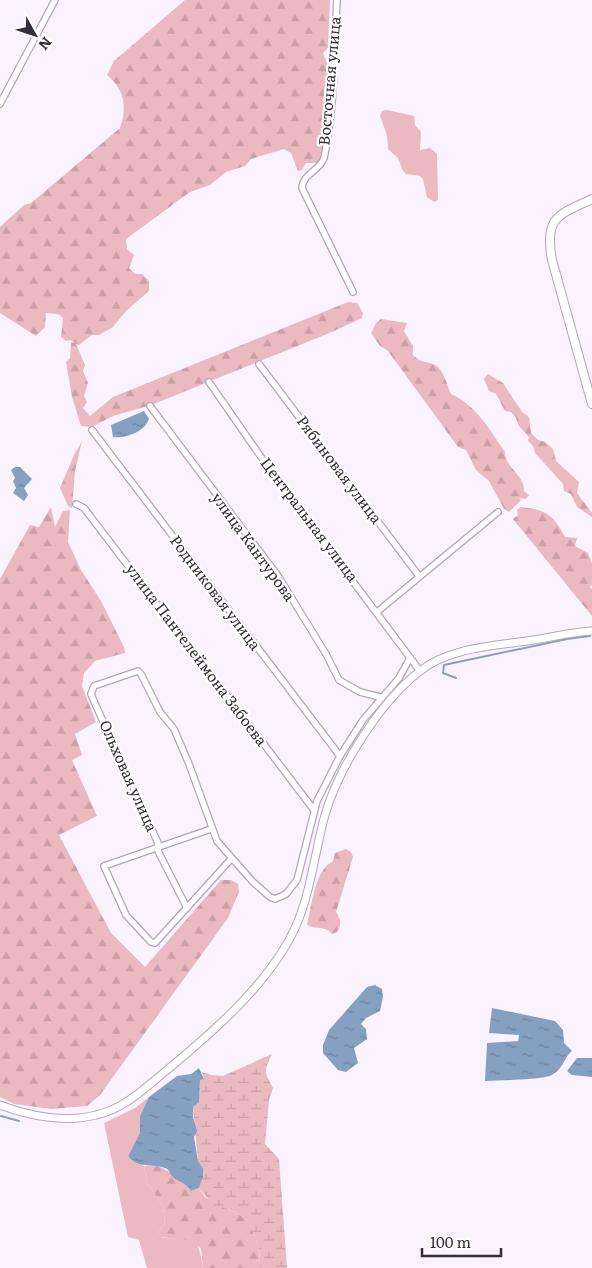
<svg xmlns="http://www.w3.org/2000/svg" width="592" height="1268" viewBox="0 0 592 1268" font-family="Literata,serif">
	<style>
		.green { fill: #ebbac0 }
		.forest { fill: url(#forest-firs) }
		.wetland { fill: url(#wetland-marsh) }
		.water { fill: url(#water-ripples) }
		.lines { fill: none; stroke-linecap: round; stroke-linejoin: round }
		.stream { stroke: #86a0c2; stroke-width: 2 }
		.minor-casing { stroke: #b5a2c1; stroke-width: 8 }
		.tertiary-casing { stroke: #b5a2c1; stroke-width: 9 }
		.secondary-casing { stroke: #b5a2c1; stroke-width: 10 }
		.minor { stroke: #fff; stroke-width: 5.5 }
		.tertiary { stroke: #fff; stroke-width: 7 }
		.secondary { stroke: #fff; stroke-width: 8 }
		.labels { text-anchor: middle; stroke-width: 4.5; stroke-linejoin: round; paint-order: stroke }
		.street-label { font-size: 15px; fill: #352e3a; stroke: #fff }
	</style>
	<defs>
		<pattern id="forest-firs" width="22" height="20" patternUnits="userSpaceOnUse" patternTransform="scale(1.25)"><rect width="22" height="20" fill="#ebbac0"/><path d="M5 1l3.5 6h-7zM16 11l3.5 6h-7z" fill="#caa0a6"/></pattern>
		<pattern id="wetland-marsh" width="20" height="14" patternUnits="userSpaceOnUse" patternTransform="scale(1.25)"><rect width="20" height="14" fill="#ebbac0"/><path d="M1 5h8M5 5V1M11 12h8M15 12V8" fill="none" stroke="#caa0a6"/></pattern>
		<pattern id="water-ripples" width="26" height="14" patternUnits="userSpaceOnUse" patternTransform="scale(1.25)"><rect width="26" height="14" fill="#86a0c2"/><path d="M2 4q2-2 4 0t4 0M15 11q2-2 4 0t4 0" fill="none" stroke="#6e839f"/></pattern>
	</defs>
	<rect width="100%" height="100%" fill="#faf2ff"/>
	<g class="green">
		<polygon points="387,110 414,116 415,125 421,132 420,150 430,148 437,154 438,200 434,202 427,197 423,179 420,176 406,174 403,171 398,158 388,149 387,135 380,116 382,111"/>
		<path d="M 149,1097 L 140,1116 L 140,1133 L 128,1156 L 144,1166 L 147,1182 L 163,1206 L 165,1223 L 158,1233 L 163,1238 C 195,1240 198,1235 203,1268 L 147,1268 L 139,1240 L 128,1237 L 104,1123 L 135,1108 Z"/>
	</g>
	<g class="forest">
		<path d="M 185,0 L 330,0 L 328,48 L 323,53 L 329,67 L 323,156 L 318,163 L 306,163 L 302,170 L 298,171 L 291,153 L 284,149 L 251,159 L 245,166 L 226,172 L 210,185 L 190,192 L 126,239 L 127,249 L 134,255 L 129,268 L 135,274 L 142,274 L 149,281 L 149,291 L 126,311 L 113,327 L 99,335 L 92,335 L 79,345 L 76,344 L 85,365 L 83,371 L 88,383 L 84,396 L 87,402 L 83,408 L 90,416 L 113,397 L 348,302 L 357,303 L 363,313 L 362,318 L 332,332 L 151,405 L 113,416 L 92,427 L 81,426 L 72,397 L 66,362 L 70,358 L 71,342 L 76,343 L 70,340 L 66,341 L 61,337 L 63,318 L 58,314 L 46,313 L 45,327 L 36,336 L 0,313 L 0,227 L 24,205 L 31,203 L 120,128 C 127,107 125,90 107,75 L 114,61 Z"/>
		<path d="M 381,319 L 407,323 L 404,331 L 413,346 L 413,355 C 424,365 424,360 435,365 C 444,370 447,385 451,394 C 476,405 490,430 505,452 C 505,468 525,475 524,491 L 529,495 L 526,499 L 519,498 L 521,500 L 509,512 L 504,509 L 489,481 L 476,470 L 466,450 L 458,447 L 388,351 L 380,346 L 371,333 L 376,323 Z"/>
		<polygon points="488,374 503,383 522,412 529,417 531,433 538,440 545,442 553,449 556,461 579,482 577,493 592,513 592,517 577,507 571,494 564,491 563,484 535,453 533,446 528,441 529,437 519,426 515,416 511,412 505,411 496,394 489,391 484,379"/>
		<polygon points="82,441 75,471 72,508 68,506 60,488 74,455"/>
		<polygon points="51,507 55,527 63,511 70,510 68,542 81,570 101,601 124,647 125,653 95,661 84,673 82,686 96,722 75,734 82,755 72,760 97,816 59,835 111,933 145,967 221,880 231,880 238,884 239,892 228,918 100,1095 87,1106 52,1109 14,1104 0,1097 0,579 30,525 39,527"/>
		<path d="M 521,507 C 546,510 553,514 565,537 L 577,538 L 575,546 L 588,553 L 592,564 L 592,585 L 589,587 L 592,589 L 592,616 L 513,519 L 518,515 L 517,510 Z"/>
		<path d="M 346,849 L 351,852 L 353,857 L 336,912 C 341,920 342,924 337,932 L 332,934 C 325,925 316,930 307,925 C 312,906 314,871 333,861 L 335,853 Z"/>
		<path d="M 155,1165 C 167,1169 184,1181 191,1191 L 199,1188 L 205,1197 L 244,1217 L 250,1224 L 259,1247 L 260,1268 L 203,1268 L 201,1249 L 192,1241 L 160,1237 L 158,1233 L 165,1223 L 163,1206 L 147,1182 L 144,1166 Z"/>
	</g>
	<path class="wetland" d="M 272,1054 C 264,1072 263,1069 273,1088 L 269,1100 L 265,1144 L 279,1159 L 287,1268 L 260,1268 L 259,1247 L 250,1224 L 244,1217 L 229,1209 L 214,1206 L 199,1188 L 203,1177 L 203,1168 L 198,1161 L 193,1107 L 199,1101 L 200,1080 L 204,1078 L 202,1072 L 211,1075 L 223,1076 Z"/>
	<g class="water">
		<path d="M 144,411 L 149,419 C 145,432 124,439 113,437 L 111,425 Z"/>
		<polygon points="20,467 32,479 24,488 28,495 24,501 13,493 16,488 13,481 15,478 11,470 15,467"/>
		<polygon points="375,985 382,989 383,997 380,1011 366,1018 361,1024 366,1029 367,1039 354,1048 358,1063 346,1072 338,1070 323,1053 323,1045 329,1030 367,987"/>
		<path d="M 492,1008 L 555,1021 L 563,1030 L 564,1043 L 572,1051 C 564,1057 564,1068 552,1075 C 544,1080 498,1080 485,1081 L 487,1043 L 518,1041 L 519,1035 L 489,1033 Z"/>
		<polygon points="577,1058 592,1058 592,1077 572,1075 567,1071"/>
		<path d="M 199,1068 L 204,1079 L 200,1080 L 199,1102 L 193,1107 L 193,1117 L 197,1131 L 194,1137 L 198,1161 L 203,1168 L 203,1177 L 199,1188 L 191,1191 C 184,1181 180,1183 173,1177 C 169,1173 170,1170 165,1168 C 152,1163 138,1169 128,1156 L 140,1133 L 140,1116 L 149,1097 L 177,1076 L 191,1074 Z"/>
	</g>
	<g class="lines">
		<g class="stream">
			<polyline points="456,678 443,673 444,665 567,639 590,636"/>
			<polyline points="1,1116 19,1121"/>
		</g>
		<g class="minor-casing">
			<g id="minor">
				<path d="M 337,0 C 334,49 335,110 324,158 C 320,171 303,173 302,188 L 353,292"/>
				<polyline points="0,104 55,0"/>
				<polyline points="259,364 419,576"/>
				<polyline points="209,382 277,480 420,671"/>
				<polyline points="150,406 278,576 326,654 339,680 360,692 380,697"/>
				<polyline points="92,430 340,756"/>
				<polyline points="76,504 84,508 314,810"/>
				<polyline points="377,612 498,512"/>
				<polyline points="211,829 104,866 126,915 151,942 155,943 231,859"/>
				<polyline points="187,908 158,851 158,843 93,699 91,694 94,686 138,671 141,674 160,712 174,729 189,764 217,841 253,882 270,897 275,899 286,894 297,880 317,801 340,756 363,720 399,678 410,658"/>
			</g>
		</g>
		<g class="tertiary-casing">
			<path id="tertiary" d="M 0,1105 C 29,1116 65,1123 96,1115 C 124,1109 145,1088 167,1070 C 213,1032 271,982 296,926 C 311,891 315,851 325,815 C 339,767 380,702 420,671 C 449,647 497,646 533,640 C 553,637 572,632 592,631"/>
		</g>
		<g class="secondary-casing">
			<path id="secondary" d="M 592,199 C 558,215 544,217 552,260 L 592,404"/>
		</g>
		<use href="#minor" class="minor"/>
		<use href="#tertiary" class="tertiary"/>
		<use href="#secondary" class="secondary"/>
	</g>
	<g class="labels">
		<g class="street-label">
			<text transform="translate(330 81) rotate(-85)" y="5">Восточная улица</text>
			<text transform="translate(339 470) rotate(53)" y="5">Рябиновая улица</text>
			<text transform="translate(309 520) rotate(53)" y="5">Центральная улица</text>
			<text transform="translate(253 547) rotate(54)" y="5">улица Кантурова</text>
			<text transform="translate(215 593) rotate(53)" y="5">Родниковая улица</text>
			<text transform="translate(196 655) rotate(53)" y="5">улица Пантелеймона Забоева</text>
			<text transform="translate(128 776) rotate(66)" y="5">Ольховая улица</text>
		</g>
	</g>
	<g transform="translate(35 35) rotate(130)" stroke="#ffffff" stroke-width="4" paint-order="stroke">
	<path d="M0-4L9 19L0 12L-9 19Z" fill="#352e3a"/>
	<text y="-8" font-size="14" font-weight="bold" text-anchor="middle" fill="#352e3a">N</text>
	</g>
	<path d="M422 1248v8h79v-8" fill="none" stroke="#352e3a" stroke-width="2.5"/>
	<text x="430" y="1248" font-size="15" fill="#352e3a" stroke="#ffffff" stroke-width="4" paint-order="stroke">100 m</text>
</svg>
